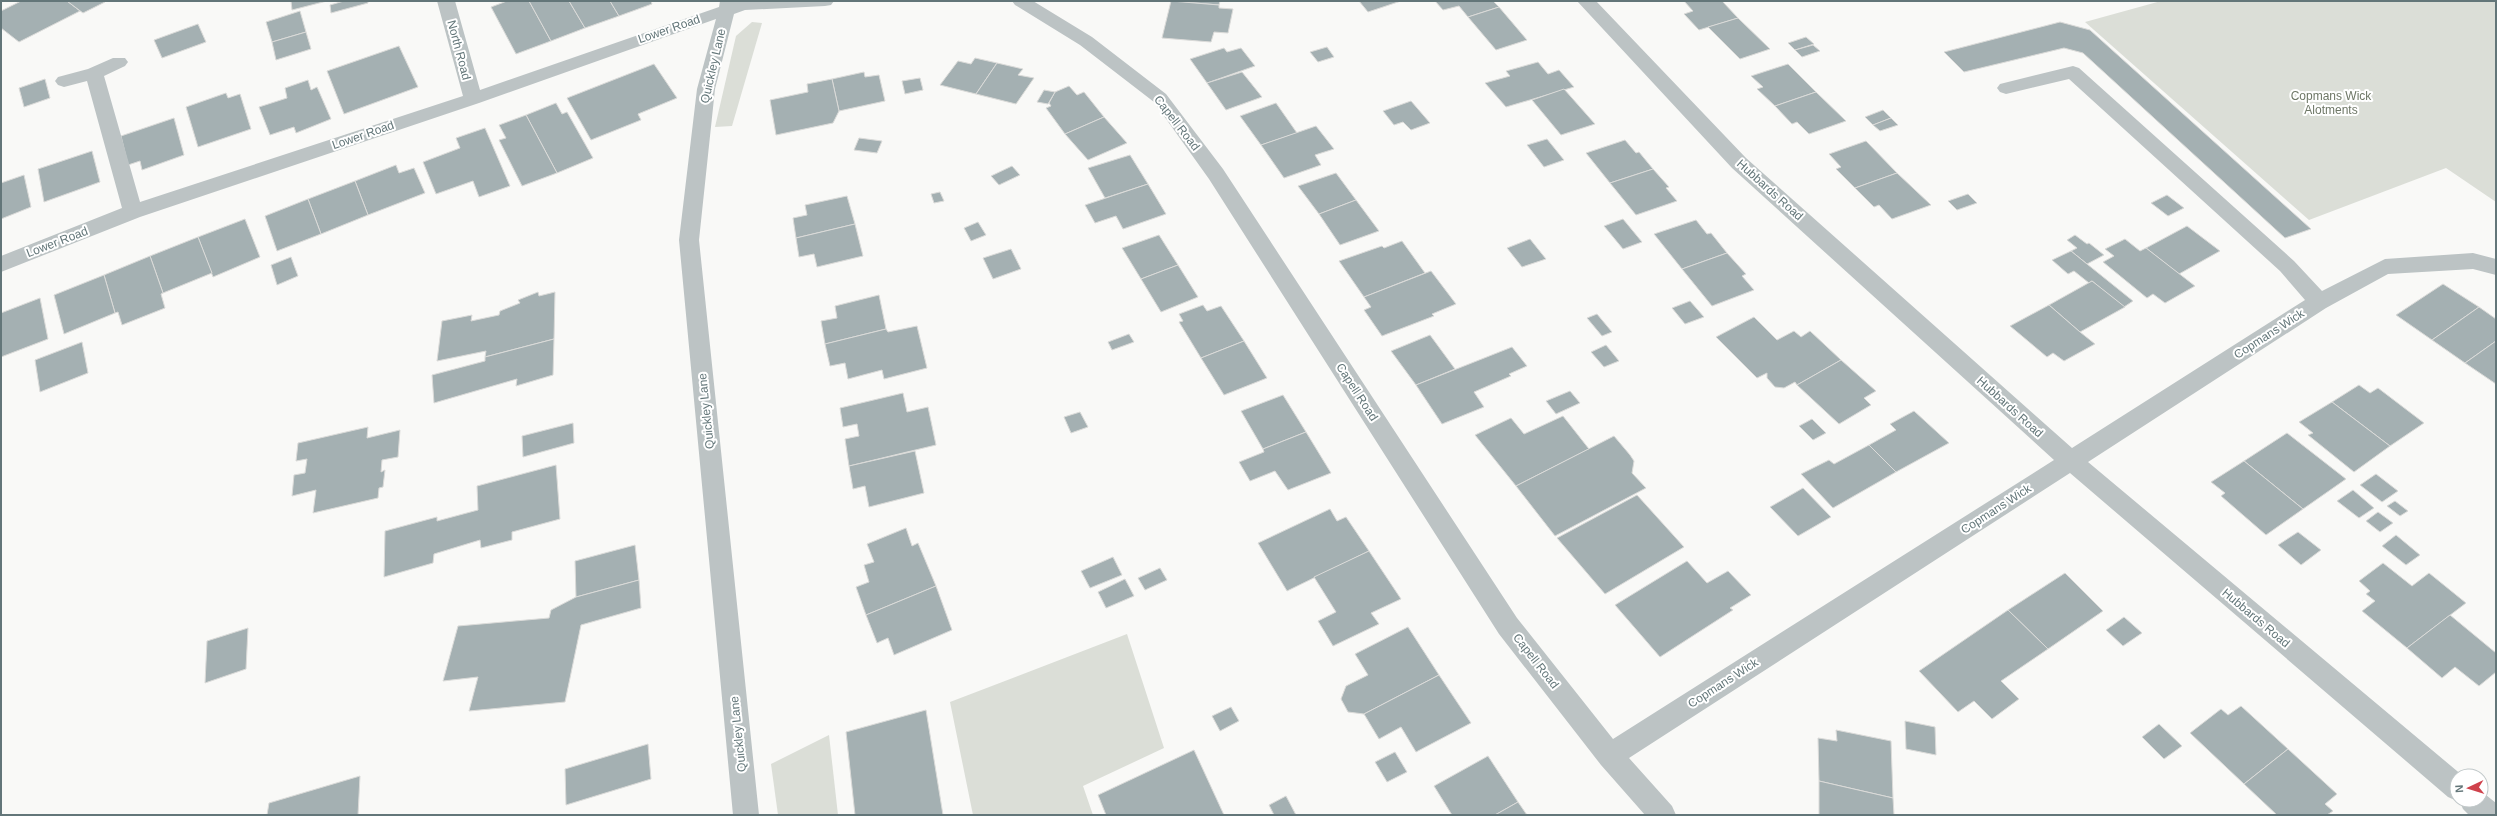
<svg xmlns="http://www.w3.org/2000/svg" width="2497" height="816" viewBox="0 0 2497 816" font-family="Helvetica,sans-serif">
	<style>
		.green { fill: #dbded7 }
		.building { fill: #a4b0b2; stroke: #dbdbd9 }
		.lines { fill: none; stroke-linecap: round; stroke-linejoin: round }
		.minor { fill: #bcc3c4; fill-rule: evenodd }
		.labels { text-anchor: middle; stroke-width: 4; stroke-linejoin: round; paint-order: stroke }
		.street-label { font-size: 12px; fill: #637679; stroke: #fff }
		.park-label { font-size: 12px; fill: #6e7766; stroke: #fff }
	</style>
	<rect width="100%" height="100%" fill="#f9f9f7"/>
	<g class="green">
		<polygon points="2161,1 2496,1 2496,202 2446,168 2309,220 2085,22"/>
		<polygon points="752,22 762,23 732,126 715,127 736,36"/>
		<polygon points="1127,634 1164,748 1083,786 1093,815 973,815 950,702"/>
		<polygon points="829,735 838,815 778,815 771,764"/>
	</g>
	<g class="building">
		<polygon points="21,1 67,1 80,11 19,42 1,28 1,11"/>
		<polygon points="67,1 104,1 105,2 83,13"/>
		<polygon points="291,1 327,1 292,10"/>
		<polygon points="344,1 368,1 368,3 331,13 330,5"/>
		<polygon points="507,1 529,1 551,41 516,54 491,7"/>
		<polygon points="529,1 569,1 585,28 551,41"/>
		<polygon points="569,1 610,1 619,16 585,28"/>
		<polygon points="610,1 651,1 652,4 619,16"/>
		<polygon points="1171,1 1220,1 1219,5"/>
		<polygon points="1171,1 1219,5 1219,8 1233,9 1228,33 1214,32 1211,42 1162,38"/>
		<polygon points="1359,1 1401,1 1368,12"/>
		<polygon points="1435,1 1493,1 1499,7 1468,17 1459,6 1443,10"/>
		<polygon points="1684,1 1722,1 1738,18 1699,30 1684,14 1693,11"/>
		<polygon points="1499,7 1527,40 1496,50 1468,17"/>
		<polygon points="300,11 306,32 272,42 266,22"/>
		<polygon points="1738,18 1770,49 1740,59 1708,27"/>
		<polygon points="2060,22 2090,30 2311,229 2285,238 2083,53 2064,48 1964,72 1944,52"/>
		<polygon points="198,24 206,42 162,58 154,40"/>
		<polygon points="306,32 311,49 276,60 272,42"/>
		<polygon points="1806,37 1814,44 1795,50 1788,43"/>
		<polygon points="1813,45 1820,51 1802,57 1795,50"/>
		<polygon points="399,46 418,87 344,114 327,71"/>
		<polygon points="1327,47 1334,57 1318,62 1310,52"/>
		<polygon points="1224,48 1227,52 1241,48 1255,66 1207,83 1190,59"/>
		<polygon points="975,58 997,63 976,94 940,85 958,61 971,64"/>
		<polygon points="1538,62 1548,74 1559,70 1574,87 1506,107 1485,83 1510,76 1506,71"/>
		<polygon points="997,63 1023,69 1018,75 1034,78 1016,104 976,94"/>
		<polygon points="654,64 677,98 638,114 641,120 591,140 567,98"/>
		<polygon points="1788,64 1816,92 1775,106 1757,89 1763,87 1751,76"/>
		<polygon points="864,72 865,77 879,75 885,101 839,111 832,79"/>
		<polygon points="1242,72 1262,97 1226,110 1207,83"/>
		<polygon points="920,78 923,90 905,94 902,81"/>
		<polygon points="45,79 50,98 24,107 19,88"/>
		<polygon points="832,79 839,111 833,123 776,135 770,100 808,92 807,84"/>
		<polygon points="308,80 311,90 317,87 331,119 296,133 294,127 270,135 259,107 287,98 285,88"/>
		<polygon points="1069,86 1077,95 1084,92 1104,117 1065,134 1046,108 1051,106 1049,103 1055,92"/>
		<polygon points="1564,89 1595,124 1561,135 1532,100"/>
		<polygon points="1044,90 1055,92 1048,104 1037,102"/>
		<polygon points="1816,92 1846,121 1809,134 1797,122 1792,124 1775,106"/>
		<polygon points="226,93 228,98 240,94 251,129 198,147 186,107"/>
		<polygon points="1411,101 1430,123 1411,130 1403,122 1394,125 1383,111"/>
		<polygon points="556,103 562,114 567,112 593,158 557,173 526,115"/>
		<polygon points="1276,103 1297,133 1261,145 1240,116"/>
		<polygon points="1883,110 1891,118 1873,125 1865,117"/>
		<polygon points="526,115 557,173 522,186 499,140 506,138 499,125"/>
		<polygon points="1104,117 1127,143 1088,160 1065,134"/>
		<polygon points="174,118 184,155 142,170 140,161 128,165 121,136"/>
		<polygon points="1891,118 1898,125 1880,131 1873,125"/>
		<polygon points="1316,126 1334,149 1315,155 1321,165 1284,178 1261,145"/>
		<polygon points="485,128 510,186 479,197 473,181 436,194 423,162 460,148 456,138"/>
		<polygon points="859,138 882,141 877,153 854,150"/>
		<polygon points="1547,139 1564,160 1544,167 1527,145"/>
		<polygon points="1625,140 1636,153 1639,152 1653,169 1610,183 1586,153"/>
		<polygon points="1866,141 1897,173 1855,188 1836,169 1841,167 1829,154"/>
		<polygon points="92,151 100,182 44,202 38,169"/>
		<polygon points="1130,155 1148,184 1105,198 1088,168"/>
		<polygon points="396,165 399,173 414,168 425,193 368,215 355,181"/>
		<polygon points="1012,166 1020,175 999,185 991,176"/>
		<polygon points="1653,169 1669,187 1666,188 1677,201 1636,215 1610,183"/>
		<polygon points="1336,173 1356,200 1319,214 1298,186"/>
		<polygon points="1897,173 1931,205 1892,219 1879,205 1874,207 1855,188"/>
		<polygon points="24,175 31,207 1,219 1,183"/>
		<polygon points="355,181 368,215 321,234 308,199"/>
		<polygon points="1148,184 1166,214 1123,229 1116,216 1095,223 1085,205"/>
		<polygon points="940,192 944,201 934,203 931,194"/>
		<polygon points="1968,194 1977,203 1957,210 1948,201"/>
		<polygon points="2167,195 2184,208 2168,216 2151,203"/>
		<polygon points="847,196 855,224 796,238 793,218 807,215 805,205"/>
		<polygon points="308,199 321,234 277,251 265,216"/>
		<polygon points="1356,200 1379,231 1340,245 1319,214"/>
		<polygon points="245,219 260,257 213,277 198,237"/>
		<polygon points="1623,219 1642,242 1623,249 1604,226"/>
		<polygon points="1696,220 1707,234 1711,233 1727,253 1682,269 1654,234"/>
		<polygon points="978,222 986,235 971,241 964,228"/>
		<polygon points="855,224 863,256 817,267 814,254 799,257 796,238"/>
		<polygon points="2187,226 2220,251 2179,274 2146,248"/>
		<polygon points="1159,235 1178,265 1141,279 1122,248"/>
		<polygon points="2075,235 2087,244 2089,243 2104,255 2087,264 2071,251 2077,248 2067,240"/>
		<polygon points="198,237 212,273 163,293 150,256"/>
		<polygon points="1530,239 1546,259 1522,267 1507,248"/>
		<polygon points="2125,239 2140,251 2146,248 2195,286 2165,303 2153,294 2147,298 2103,262 2114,256 2105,249"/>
		<polygon points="1402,241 1425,273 1364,297 1339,261 1382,246 1384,248"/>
		<polygon points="1011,249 1021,269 993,279 983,258"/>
		<polygon points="2071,251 2087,264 2133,301 2124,307 2092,281 2089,283 2074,271 2068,274 2052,260"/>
		<polygon points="1727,253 1746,274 1742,276 1754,290 1712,306 1682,269"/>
		<polygon points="150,256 163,293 161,294 165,308 122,325 118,312 115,313 104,275"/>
		<polygon points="291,257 298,276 277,285 271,265"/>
		<polygon points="1178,265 1198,297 1161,312 1141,279"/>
		<polygon points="1431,271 1456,304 1432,314 1434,316 1382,336 1364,310 1371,307 1364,297"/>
		<polygon points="104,275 115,313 64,334 54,295"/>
		<polygon points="2092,281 2125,307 2080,332 2049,305"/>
		<polygon points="2443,284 2479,307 2432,340 2396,315"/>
		<polygon points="538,292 539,296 555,292 554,339 485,357 486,351 437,361 442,321 472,315 471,321 499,315 500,311 520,303 518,300"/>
		<polygon points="879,295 886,329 825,344 821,321 837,318 835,306"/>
		<polygon points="40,298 48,339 1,357 1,313"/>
		<polygon points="1690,301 1704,317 1685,324 1672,308"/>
		<polygon points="1203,305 1207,311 1221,306 1244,341 1201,358 1179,322 1183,321 1179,314"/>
		<polygon points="2049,305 2080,332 2095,344 2064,361 2053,353 2047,357 2010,326"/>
		<polygon points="2479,307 2496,319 2496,341 2465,363 2432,340"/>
		<polygon points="1597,314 1612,332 1602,336 1587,318"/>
		<polygon points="1754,317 1777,340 1794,331 1801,337 1810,331 1841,360 1797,385 1795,382 1784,388 1775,387 1767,378 1767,373 1757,378 1716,337"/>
		<polygon points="917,326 927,368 884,379 882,370 848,379 845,363 830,366 825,344 886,329 888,332"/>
		<polygon points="1129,334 1134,342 1112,350 1108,342"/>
		<polygon points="1430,335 1455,369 1416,385 1391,351"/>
		<polygon points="554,339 553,375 516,386 517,379 434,403 432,375 485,361 485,357"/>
		<polygon points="1244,341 1267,378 1224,395 1201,358"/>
		<polygon points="2496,341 2496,384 2465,363"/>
		<polygon points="82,342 88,373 40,392 35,360"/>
		<polygon points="1606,345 1619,361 1604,367 1591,352"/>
		<polygon points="1512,347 1527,366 1509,374 1511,376 1474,392 1484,407 1442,424 1416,385"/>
		<polygon points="1841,360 1876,391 1864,398 1871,405 1839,424 1797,385"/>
		<polygon points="2359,385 2370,393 2378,388 2424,423 2390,446 2332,402"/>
		<polygon points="1570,391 1580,403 1556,414 1546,401"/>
		<polygon points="903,393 907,412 928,407 936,445 849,466 845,439 859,436 857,424 843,427 840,408"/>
		<polygon points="1283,395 1306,432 1263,449 1241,411"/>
		<polygon points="2332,402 2390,446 2354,472 2308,435 2313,433 2299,422"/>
		<polygon points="1914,411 1949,443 1896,472 1869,445 1896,430 1890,424"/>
		<polygon points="1080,412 1088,427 1071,433 1064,417"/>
		<polygon points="1563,416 1589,449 1516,486 1475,435 1511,418 1524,434"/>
		<polygon points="1812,419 1826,433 1813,440 1799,426"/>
		<polygon points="573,423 574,443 523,457 522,436"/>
		<polygon points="368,427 367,438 400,430 398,457 382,460 381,472 385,470 383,487 379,488 378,498 313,513 316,490 292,496 294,475 305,473 307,459 296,461 298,443"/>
		<polygon points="1306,432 1331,473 1288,490 1275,471 1250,481 1239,462 1264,452 1263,449"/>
		<polygon points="2287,433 2346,479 2303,509 2244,461"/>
		<polygon points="1614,436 1630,455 1634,461 1632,473 1646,488 1555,536 1516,486"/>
		<polygon points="1869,445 1896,472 1833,508 1801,474 1829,460 1834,464"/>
		<polygon points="915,451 924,493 869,507 865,486 853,489 849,466"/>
		<polygon points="2244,461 2303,509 2266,535 2221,496 2225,493 2211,482"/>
		<polygon points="556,465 560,519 512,532 512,540 481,548 480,540 434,554 433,563 384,577 385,531 437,517 437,521 478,510 477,486"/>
		<polygon points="2376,474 2398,491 2382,502 2360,485"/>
		<polygon points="1803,488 1831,517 1798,536 1770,507"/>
		<polygon points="2353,490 2374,508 2359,518 2337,501"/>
		<polygon points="1637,495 1684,547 1605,594 1557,538"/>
		<polygon points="2395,501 2408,511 2400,516 2387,506"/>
		<polygon points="1330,509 1337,521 1346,517 1369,551 1287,591 1258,543"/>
		<polygon points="2378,512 2393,523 2380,532 2366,521"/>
		<polygon points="906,528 912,546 918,543 936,586 866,615 856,587 869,582 864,565 874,562 867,544"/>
		<polygon points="2298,532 2321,550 2301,565 2278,545"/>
		<polygon points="2396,535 2420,555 2406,565 2382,546"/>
		<polygon points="635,545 639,580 576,597 575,561"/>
		<polygon points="1369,551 1401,599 1371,613 1379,624 1333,646 1318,621 1336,612 1314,577"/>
		<polygon points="1113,557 1122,575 1090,588 1081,571"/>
		<polygon points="1687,561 1707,583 1728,571 1751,595 1730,608 1733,610 1660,657 1615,605"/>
		<polygon points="2383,563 2412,586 2429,573 2466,603 2407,648 2362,611 2375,601 2366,594 2370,591 2359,581"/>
		<polygon points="1160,568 1167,580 1145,590 1138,578"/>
		<polygon points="2065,573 2103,611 2048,649 2008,610"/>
		<polygon points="1125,579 1134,596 1106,608 1098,592"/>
		<polygon points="639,580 641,608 581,625 565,702 469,711 478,677 443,681 458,626 549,618 551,610 576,597"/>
		<polygon points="936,586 952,630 894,655 888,638 877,643 866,615"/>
		<polygon points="2008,610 2048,649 2001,681 2019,699 1992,719 1974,701 1958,712 1919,671"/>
		<polygon points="2450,615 2496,653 2496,672 2479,686 2455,667 2442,678 2407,648"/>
		<polygon points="2124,617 2142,633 2123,646 2106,630"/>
		<polygon points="1408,627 1439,675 1364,714 1348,712 1341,699 1346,686 1368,675 1355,654"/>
		<polygon points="248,628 246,669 205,683 207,641"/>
		<polygon points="1439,675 1471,723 1416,752 1401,727 1379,739 1364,714"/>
		<polygon points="2241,706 2288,749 2244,784 2190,733 2221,709 2228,715"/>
		<polygon points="1231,707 1239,721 1220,731 1212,716"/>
		<polygon points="926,710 943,815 855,815 846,732"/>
		<polygon points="1905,721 1935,727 1936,755 1906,749"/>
		<polygon points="2159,724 2182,746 2164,759 2142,737"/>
		<polygon points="1836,730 1891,741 1893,798 1819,781 1818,738 1837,741"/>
		<polygon points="648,744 651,779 566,805 565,769"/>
		<polygon points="2288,749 2337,794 2325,804 2333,811 2327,815 2277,815 2244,784"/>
		<polygon points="1194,750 1224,815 1106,815 1098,795"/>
		<polygon points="1395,752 1407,772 1387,782 1375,762"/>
		<polygon points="1488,756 1518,802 1495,815 1452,815 1434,786"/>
		<polygon points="360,776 358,815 267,815 269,803"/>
		<polygon points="1819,781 1893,798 1894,815 1819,815"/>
		<polygon points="1286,796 1296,815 1274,815 1269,805"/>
		<polygon points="1518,802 1527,815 1495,815"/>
	</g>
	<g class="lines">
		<g class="minor">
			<polygon points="437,1 455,1 480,90 719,7 720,1 834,1 831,5 825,6 745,10 734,14 715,89 699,240 759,815 733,815 679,240 697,89 716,19 479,103 140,217 1,272 1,256 122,208 87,81 64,87 58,85 55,81 58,77 88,69 113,58 125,58 128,62 125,66 104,76 140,202 463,96"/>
			<polygon points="1012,1 1033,1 1092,37 1166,94 1223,169 1517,618 1613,739 2054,460 1732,168 1577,1 1596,1 1746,158 2072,448 2305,300 2280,271 2069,79 2006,94 2000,92 1997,88 2000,84 2073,66 2079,68 2294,261 2322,291 2385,259 2473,253 2496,259 2496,275 2473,269 2388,274 2326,308 2088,462 2463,776 2457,776 2457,800 2481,800 2481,791 2496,803 2496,815 2469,815 2463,809 2459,800 2457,801 2448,797 2070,473 1629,758 1672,806 1676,815 1645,815 1601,765 1499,634 1209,179 1154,102 1080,45 1015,5"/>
		</g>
	</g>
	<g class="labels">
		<g class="street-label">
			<text transform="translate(669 29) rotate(-19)" y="4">Lower Road</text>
			<text transform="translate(459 50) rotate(75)" y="4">North Road</text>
			<text transform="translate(713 66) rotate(-77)" y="4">Quickley Lane</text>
			<text transform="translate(1177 123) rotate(52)" y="4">Capell Road</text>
			<text transform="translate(363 135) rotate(-19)" y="4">Lower Road</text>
			<text transform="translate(1770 190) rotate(42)" y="4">Hubbards Road</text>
			<text transform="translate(57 242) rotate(-21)" y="4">Lower Road</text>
			<text transform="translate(2269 334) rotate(-33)" y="4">Copmans Wick</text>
			<text transform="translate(1357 392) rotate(57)" y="4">Capell Road</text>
			<text transform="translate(2010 407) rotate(42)" y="4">Hubbards Road</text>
			<text transform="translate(706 411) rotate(-96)" y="4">Quickley Lane</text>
			<text transform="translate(1996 509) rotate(-33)" y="4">Copmans Wick</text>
			<text transform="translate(2256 618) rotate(40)" y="4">Hubbards Road</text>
			<text transform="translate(1536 661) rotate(52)" y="4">Capell Road</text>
			<text transform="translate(1723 683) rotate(-33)" y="4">Copmans Wick</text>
			<text transform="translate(738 734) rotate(-96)" y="4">Quickley Lane</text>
		</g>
		<g class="park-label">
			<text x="2331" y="100">Copmans Wick<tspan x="2331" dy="14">Alotments</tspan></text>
		</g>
	</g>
	<rect width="2497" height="816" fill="none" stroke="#637679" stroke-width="4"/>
	<g transform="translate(2469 788) rotate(266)"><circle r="19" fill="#ffffff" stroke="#c1c8c9"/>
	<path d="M0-3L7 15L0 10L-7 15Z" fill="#cf414b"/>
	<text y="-6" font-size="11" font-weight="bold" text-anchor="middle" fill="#637679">N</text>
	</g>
</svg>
